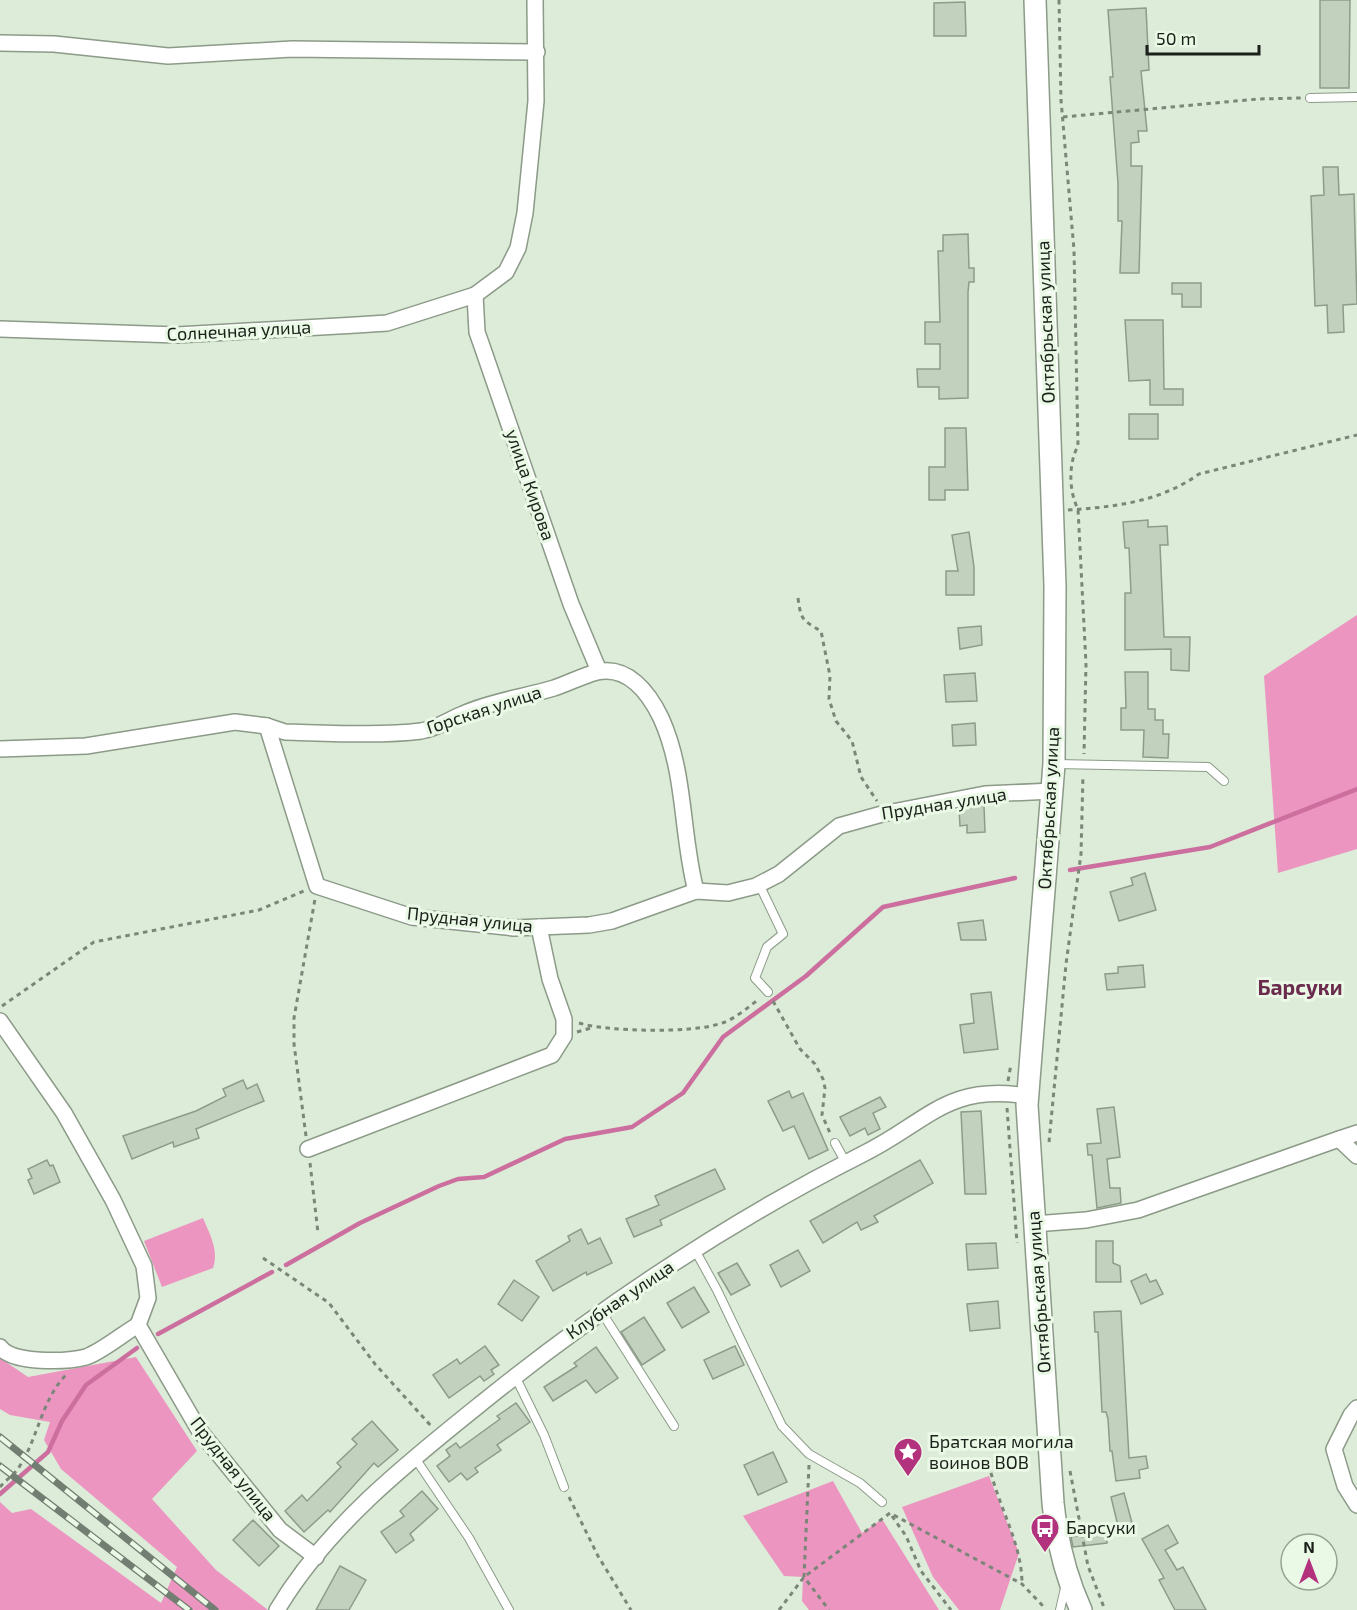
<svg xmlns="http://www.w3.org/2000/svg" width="1357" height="1610" viewBox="0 0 1357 1610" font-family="'Exo 2',sans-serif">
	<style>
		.green { fill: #ec95c0 }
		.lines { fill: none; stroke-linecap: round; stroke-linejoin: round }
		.stream { stroke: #cc6f9e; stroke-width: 4.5 }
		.building { fill: #c2d1be; stroke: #8d9c8a; stroke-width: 1.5 }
		.lane-casing { stroke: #8c9a88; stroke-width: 10 }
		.street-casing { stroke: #8c9a88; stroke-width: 18 }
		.secondary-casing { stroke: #8c9a88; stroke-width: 24 }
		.path { stroke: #7b8679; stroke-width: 3; stroke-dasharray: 4.5 4.5; stroke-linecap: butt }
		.lane { stroke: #fff; stroke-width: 8 }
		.street { stroke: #fff; stroke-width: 15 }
		.secondary { stroke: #fff; stroke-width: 21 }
		.rail-casing { stroke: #737e72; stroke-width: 7 }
		.rail { stroke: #eaf9e6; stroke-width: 4.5; stroke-dasharray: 14; stroke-linecap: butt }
		.labels { text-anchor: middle; stroke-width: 6; stroke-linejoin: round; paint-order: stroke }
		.street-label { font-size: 18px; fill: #1b211a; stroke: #eaf9e6 }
		.poi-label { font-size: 18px; fill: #1b211a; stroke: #eaf9e6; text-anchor: start }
		.quarter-label { font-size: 21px; font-weight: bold; fill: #6a2b4d; stroke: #eaf9e6 }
	</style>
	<rect width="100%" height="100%" fill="#dcecd9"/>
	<g class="green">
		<polygon points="1357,615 1357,849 1278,873 1264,676"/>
		<path d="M 203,1218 C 210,1235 219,1250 213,1268 L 162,1287 L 144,1241 Z"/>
		<polygon points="136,1357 197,1451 152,1499 216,1570 268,1610 0,1610 0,1502 12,1513 31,1509 161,1603 177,1567 61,1469 44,1440 50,1422 10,1415 0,1409 0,1358 28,1377"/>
		<polygon points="989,1476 1019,1553 1000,1610 959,1610 933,1577 902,1507"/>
		<polygon points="833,1481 862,1533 882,1519 939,1610 809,1610 802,1601 803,1577 784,1576 743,1516"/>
	</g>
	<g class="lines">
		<g class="stream">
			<polyline points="1070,870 1210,847 1357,789"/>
			<polyline points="286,1265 360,1223 439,1186 458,1179 484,1177 565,1139 632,1127 683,1093 723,1037 806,976 883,907 1015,878"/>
			<polyline points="158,1334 272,1272"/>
			<polyline points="0,1494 48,1452 62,1421 86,1385 137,1348"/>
		</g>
	</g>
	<g class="building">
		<polygon points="1320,0 1350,0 1349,88 1320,88"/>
		<polygon points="965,2 966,36 934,36 934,3"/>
		<polygon points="1146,8 1149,70 1141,71 1147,131 1138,131 1139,142 1131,143 1131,166 1142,166 1139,273 1120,273 1122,221 1118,221 1118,183 1110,77 1113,77 1108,10"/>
		<polygon points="1323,167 1338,167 1339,195 1354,194 1357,304 1343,305 1344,332 1328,333 1327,305 1315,306 1311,196 1324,195"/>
		<polygon points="968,234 969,268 974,268 974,282 969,282 968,292 968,398 939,399 939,387 918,387 917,369 940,369 940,344 925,344 925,322 940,322 938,251 943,251 943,235"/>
		<polygon points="1172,283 1201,283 1201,307 1182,307 1182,294 1172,294"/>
		<polygon points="1125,320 1163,320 1164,389 1183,389 1183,405 1150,405 1150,380 1129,381"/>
		<rect x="1129" y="414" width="29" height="25"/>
		<polygon points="945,428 966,428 968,490 945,490 945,500 929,500 929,467 945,467"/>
		<polygon points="1148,520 1148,527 1167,526 1168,545 1160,545 1164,637 1190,637 1189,671 1171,670 1171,649 1125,650 1125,593 1131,593 1129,548 1125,548 1123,522"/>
		<polygon points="969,532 974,567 974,595 946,595 946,571 958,571 952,535"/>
		<polygon points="981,626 982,645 960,649 958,628"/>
		<polygon points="1125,672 1148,672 1148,709 1155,709 1155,720 1163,720 1163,734 1169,734 1168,758 1143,757 1144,730 1121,730 1121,708 1126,708"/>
		<polygon points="975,673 977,701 946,702 944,675"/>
		<polygon points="975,723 976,745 953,746 952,725"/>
		<polygon points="984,806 985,832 967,833 967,825 960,826 959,809"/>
		<polygon points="1145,873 1156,910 1119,921 1110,892 1133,885 1131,878"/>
		<polygon points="983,920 986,940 961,940 958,923"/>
		<polygon points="1143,965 1145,987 1107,990 1105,974 1118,973 1118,967"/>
		<polygon points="991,992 998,1049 964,1053 960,1025 974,1023 971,994"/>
		<polygon points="243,1080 247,1089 257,1084 264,1101 196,1129 199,1138 174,1147 173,1142 132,1159 123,1136 196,1111 226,1096 223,1089"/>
		<polygon points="789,1091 792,1098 803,1093 828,1150 809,1159 794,1126 783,1131 768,1101"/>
		<polygon points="880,1097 886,1107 873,1113 880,1129 868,1135 865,1128 850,1136 840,1117"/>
		<polygon points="1114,1107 1120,1157 1107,1159 1110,1188 1120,1188 1121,1203 1097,1208 1092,1155 1088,1155 1087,1144 1101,1143 1097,1109"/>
		<polygon points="981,1111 986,1194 965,1194 961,1112"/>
		<polygon points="47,1160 50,1166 53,1165 60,1182 34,1194 28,1180 32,1178 28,1169"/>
		<polygon points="920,1160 933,1183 874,1216 878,1222 861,1230 857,1222 823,1243 810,1221"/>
		<polygon points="715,1169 725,1189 660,1220 662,1225 634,1237 626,1219 659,1205 655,1196"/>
		<polygon points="581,1229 588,1244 600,1238 612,1263 587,1275 586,1272 553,1291 536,1261 570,1241 568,1236"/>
		<polygon points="1096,1241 1113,1241 1113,1263 1120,1266 1121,1282 1096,1282"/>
		<polygon points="996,1243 998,1268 968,1270 966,1244"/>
		<polygon points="798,1250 810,1271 781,1287 770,1265"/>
		<polygon points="737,1263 750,1285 731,1295 718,1273"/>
		<polygon points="1146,1274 1150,1282 1156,1280 1163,1294 1141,1304 1131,1281"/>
		<polygon points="514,1280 539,1297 522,1321 498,1304"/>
		<polygon points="694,1287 709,1312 682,1328 667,1303"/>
		<polygon points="998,1301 1000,1328 970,1331 967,1304"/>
		<polygon points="1121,1311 1129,1458 1146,1456 1148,1468 1139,1470 1140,1478 1116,1481 1112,1451 1110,1451 1108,1419 1106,1412 1102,1412 1098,1332 1095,1332 1094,1312"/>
		<polygon points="644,1317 665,1350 642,1365 621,1332"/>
		<polygon points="485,1346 499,1365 491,1370 494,1374 484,1381 480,1376 449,1398 433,1375 457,1359 460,1364"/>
		<polygon points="735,1346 744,1365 713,1379 704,1360"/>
		<polygon points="596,1347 618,1378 596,1393 586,1380 553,1401 544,1387 577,1366 574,1363"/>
		<polygon points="516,1403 530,1422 497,1445 501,1450 475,1468 478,1472 467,1480 461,1473 449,1482 437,1466 450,1456 446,1450 456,1443 460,1448 500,1419 497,1416"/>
		<polygon points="372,1421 398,1450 378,1467 374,1463 330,1512 328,1510 304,1532 285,1511 302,1495 307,1501 341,1467 337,1463 357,1444 352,1439"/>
		<polygon points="773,1452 787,1482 758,1495 744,1465"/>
		<polygon points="422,1491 438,1509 410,1534 414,1540 396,1553 381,1532 404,1516 400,1511"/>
		<polygon points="1124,1493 1132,1523 1118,1526 1111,1497"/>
		<polygon points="253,1520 279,1546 259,1566 233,1540"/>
		<polygon points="1168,1525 1178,1543 1165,1550 1177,1570 1183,1567 1206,1610 1175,1610 1159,1580 1164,1578 1142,1539"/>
		<polygon points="1106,1532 1107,1543 1073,1547 1071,1537"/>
		<polygon points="340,1566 366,1580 349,1610 316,1610"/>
	</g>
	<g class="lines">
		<g class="lane-casing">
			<g id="lane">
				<polyline points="1310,98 1357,97"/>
				<polyline points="1056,764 1208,767 1224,781"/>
				<polyline points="759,884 783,934 767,947 755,978 768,992"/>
				<polyline points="835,1143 846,1163"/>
				<polyline points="695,1250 717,1290 782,1426 809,1454 860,1483 882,1502"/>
				<polyline points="601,1311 674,1426"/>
				<polyline points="515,1376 544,1435 564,1487"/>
				<polyline points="415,1458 469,1538 509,1610"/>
				<polyline points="1060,1610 1065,1588"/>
			</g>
		</g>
		<g class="street-casing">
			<g id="street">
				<polyline points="0,43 54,44 168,56 292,49 537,52"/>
				<polyline points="475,295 477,332 484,352 571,604 599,671"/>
				<polyline points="0,329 177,335 356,325 387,323 475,295 506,272 518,248 525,213 536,101 535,0"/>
				<polyline points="267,726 317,886 412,917 514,928 589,925 612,921 696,891 728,893 756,886 779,874 839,826 882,814 985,794 1053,791"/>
				<path d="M 0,749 L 86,746 L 235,722 L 267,726 L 285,732 C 326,733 382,736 421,731 C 438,728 448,720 463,714 C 492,701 524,697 554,688 C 569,683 582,676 597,672 C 628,665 649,693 661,718 C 686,773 681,834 696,891"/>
				<polyline points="0,1021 64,1113 113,1200 144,1266 148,1298 138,1325 199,1430 280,1530 316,1557"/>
				<polyline points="1339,1139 1357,1133"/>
				<polyline points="308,1149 552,1055 564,1036 564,1019 550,979 539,927"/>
				<polyline points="1034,1224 1086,1220 1138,1210 1339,1139 1357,1156"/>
				<path d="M 0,1347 C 13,1364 66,1362 86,1357 C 101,1352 124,1333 138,1325"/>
				<polyline points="1357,1408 1351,1415 1334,1449 1345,1486 1357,1505"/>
				<path d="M 277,1610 C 327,1526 408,1462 483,1402 C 601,1307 726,1223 861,1155 C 927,1123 946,1083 1027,1096"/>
			</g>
		</g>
		<g class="secondary-casing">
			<path id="secondary" d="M 1035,0 L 1055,586 L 1054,764 L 1027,1105 L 1053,1503 C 1057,1541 1065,1575 1081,1610"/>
		</g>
		<g class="path">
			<path d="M 1059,0 L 1061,100 L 1074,250 L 1078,446 C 1068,464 1069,492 1078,509 L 1086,664 L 1084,754"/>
			<polyline points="1063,117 1258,99 1301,98"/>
			<path d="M 1068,510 C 1114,507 1160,502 1199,474 L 1357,435"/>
			<path d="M 798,598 C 801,620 802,620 821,631 L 830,676 L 829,699 L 836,721 L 852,741 L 861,777 L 877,801"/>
			<polyline points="773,1001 800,1049 815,1064 823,1079 825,1088 822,1115 830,1133"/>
			<polyline points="2,1006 94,942 259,910 304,891"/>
			<path d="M 579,1023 C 608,1032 691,1033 719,1024 C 734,1020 747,1008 759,999"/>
			<polyline points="577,1032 591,1028"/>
			<polyline points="1008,1081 1011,1064"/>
			<polyline points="1007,1108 1017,1243"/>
			<polyline points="306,1136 294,1044 294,1018 315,899"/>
			<polyline points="1049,1142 1066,964 1081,854 1083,775"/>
			<polyline points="310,1163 318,1233"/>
			<polyline points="263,1258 329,1303 375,1364 432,1427"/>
			<path d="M 989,1464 C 997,1505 1022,1542 1022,1584"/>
			<polyline points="809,1465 804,1577 829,1610"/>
			<polyline points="1070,1471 1088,1566 1105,1610"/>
			<path d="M 0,1487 C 5,1481 12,1476 17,1470 C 38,1441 41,1399 67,1374"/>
			<polyline points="569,1497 598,1556 631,1610"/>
			<polyline points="892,1516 906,1536 921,1571 951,1610"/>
			<polyline points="779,1610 804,1577 890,1513 1022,1584 1044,1607"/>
		</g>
		<use href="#lane" class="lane"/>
		<use href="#street" class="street"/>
		<use href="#secondary" class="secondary"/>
		<g class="rail-casing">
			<g id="rail">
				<polyline points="0,1437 215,1610"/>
				<polyline points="0,1466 189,1610"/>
			</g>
		</g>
		<use href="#rail" class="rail"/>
	</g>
	<defs>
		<g id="sight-pin" transform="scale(1.5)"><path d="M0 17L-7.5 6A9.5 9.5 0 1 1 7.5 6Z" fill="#b3327d" stroke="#eaf9e6"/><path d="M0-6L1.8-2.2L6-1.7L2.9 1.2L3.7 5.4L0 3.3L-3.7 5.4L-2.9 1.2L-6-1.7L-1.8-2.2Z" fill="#fff"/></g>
		<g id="bus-pin" transform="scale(1.5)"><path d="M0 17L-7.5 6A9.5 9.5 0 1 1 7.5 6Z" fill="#b3327d" stroke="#eaf9e6"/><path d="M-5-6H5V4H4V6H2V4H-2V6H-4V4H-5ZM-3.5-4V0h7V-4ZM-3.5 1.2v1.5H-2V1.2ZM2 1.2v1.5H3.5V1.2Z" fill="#fff"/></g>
	</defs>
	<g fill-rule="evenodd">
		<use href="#sight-pin" x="908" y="1452"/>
		<use href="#bus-pin" x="1045" y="1528"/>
	</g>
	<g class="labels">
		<g class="street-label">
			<text transform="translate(1046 322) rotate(-92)" y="6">Октябрьская улица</text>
			<text transform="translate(239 331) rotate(-3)" y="6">Солнечная улица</text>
			<text transform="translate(530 485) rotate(71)" y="6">улица Кирова</text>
			<text transform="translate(484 710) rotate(-18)" y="6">Горская улица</text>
			<text transform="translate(944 804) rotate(-9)" y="6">Прудная улица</text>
			<text transform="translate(1049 808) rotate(-87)" y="6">Октябрьская улица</text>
			<text transform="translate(470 920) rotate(6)" y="6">Прудная улица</text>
			<text transform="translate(1039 1292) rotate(-94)" y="6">Октябрьская улица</text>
			<text transform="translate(620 1300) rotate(-34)" y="6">Клубная улица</text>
			<text transform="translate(233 1469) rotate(52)" y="6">Прудная улица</text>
		</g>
		<g class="poi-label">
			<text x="929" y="1448">Братская могила<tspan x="929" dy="21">воинов ВОВ</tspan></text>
			<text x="1066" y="1534">Барсуки</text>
		</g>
		<g class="quarter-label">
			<text x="1300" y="995">Барсуки</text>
		</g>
	</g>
	<g transform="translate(1309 1562)"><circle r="28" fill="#eaf9e6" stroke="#97a394" stroke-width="1.5"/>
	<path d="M0-4.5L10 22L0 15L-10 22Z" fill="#b3327d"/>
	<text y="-9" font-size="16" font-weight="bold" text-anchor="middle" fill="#1b211a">N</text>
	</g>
	<path d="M1147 45v9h112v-9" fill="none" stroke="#1b211a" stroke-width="3"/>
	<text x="1156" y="45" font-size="18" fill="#1b211a" stroke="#eaf9e6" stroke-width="4.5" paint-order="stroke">50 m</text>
</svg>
